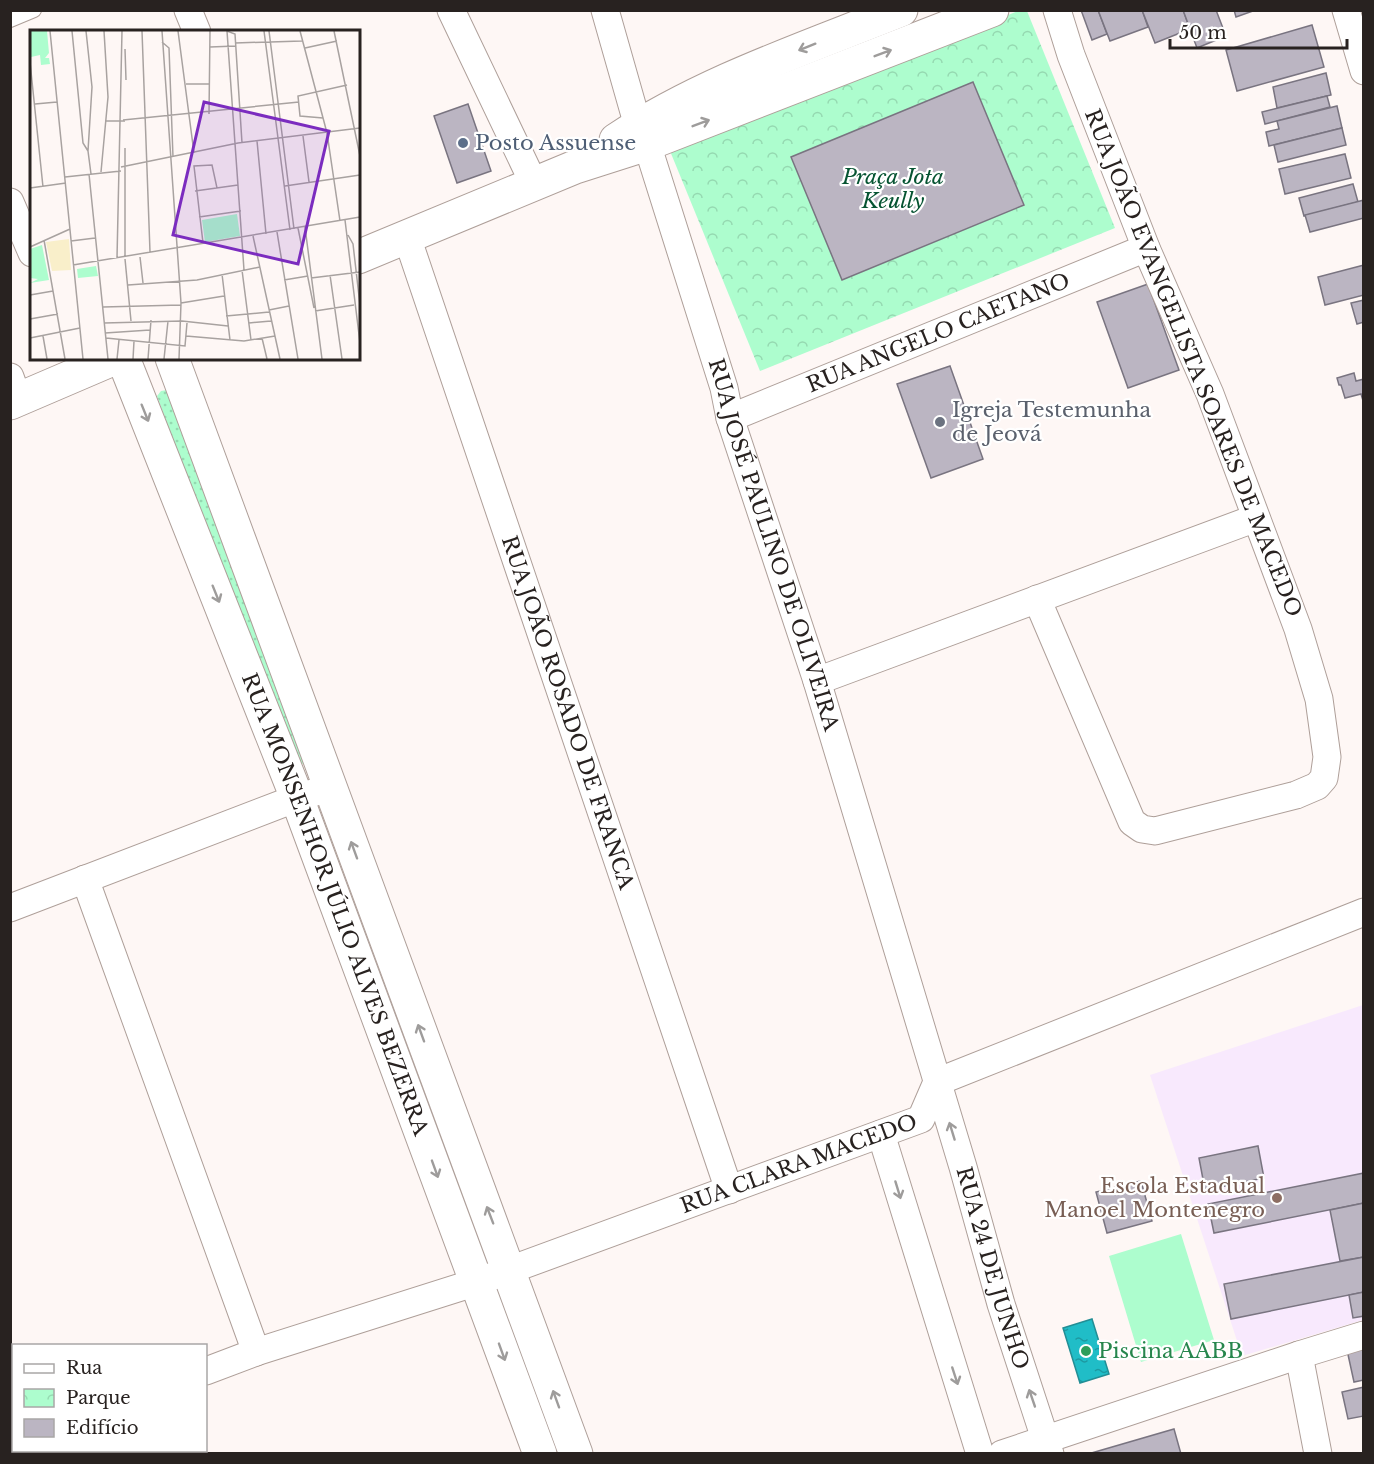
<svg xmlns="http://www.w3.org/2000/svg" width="1374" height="1464" viewBox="0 0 1374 1464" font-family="'Libre Baskerville',serif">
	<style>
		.education { fill: #f8e9fd }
		.grass { fill: url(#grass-dots) }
		.park { fill: url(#park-crowns) }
		.garden { fill: #adfdce }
		.water { fill: url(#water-ripples); stroke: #228e95; stroke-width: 1.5 }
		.building { fill: #bbb5c2; stroke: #797480; stroke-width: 1.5 }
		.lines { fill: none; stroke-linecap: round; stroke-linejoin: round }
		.lane-casing { stroke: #ae9f99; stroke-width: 16 }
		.street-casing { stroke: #ae9f99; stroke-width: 29 }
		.secondary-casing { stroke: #ae9f99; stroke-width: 35 }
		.lane { stroke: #fff; stroke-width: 14 }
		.street { stroke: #fff; stroke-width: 27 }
		.secondary { stroke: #fff; stroke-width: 33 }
		.oneway { stroke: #9e9c9b }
		.service-dot { fill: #5c6f8a; stroke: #fff; stroke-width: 2 }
		.worship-dot { fill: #6b7280; stroke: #fff; stroke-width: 2 }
		.education-dot { fill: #8d6e63; stroke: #fff; stroke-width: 2 }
		.leisure-dot { fill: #2e9e5b; stroke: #fff; stroke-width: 2 }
		.labels { text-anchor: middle; stroke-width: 4.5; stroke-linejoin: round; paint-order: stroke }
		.service-label { font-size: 21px; fill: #4e5e75; stroke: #fff; text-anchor: start }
		.park-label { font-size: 21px; font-style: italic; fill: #065432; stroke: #fff }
		.street-label { font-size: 21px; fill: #282220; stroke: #fff }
		.worship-label { font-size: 21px; fill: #5b616d; stroke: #fff; text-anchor: start }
		.education-label { font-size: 21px; fill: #785e54; stroke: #fff; text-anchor: end }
		.leisure-label { font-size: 21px; fill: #27864d; stroke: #fff; text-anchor: start }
		.inset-road { fill: none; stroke: #a8a2a0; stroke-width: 1.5 }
		.view { fill: #7b2cbf; fill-opacity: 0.15; stroke: #7b2cbf; stroke-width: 3 }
		.inset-edge { fill: none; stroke: #282220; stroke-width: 3 }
	</style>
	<defs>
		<pattern id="grass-dots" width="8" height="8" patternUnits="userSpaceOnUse" patternTransform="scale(1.5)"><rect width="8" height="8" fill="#adfdce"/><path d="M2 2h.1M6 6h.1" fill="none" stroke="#95d9b1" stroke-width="1.8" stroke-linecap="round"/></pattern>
		<pattern id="park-crowns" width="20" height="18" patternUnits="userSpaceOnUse" patternTransform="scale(1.5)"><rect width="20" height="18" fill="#adfdce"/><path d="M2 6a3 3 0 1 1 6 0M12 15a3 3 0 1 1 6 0" fill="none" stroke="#95d9b1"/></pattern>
		<pattern id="water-ripples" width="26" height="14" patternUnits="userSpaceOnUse" patternTransform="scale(1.5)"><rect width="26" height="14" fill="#20bdc7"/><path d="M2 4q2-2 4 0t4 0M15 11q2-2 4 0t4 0" fill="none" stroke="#1c99a1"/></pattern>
	</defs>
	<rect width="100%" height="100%" fill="#fef7f5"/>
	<polygon class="education" points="1363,1005 1363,1320 1242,1356 1150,1075"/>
	<polygon class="grass" points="167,390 305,763 298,765 291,762 157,396 161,391"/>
	<polygon class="park" points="1018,11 1027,11 1115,228 760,371 670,151"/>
	<polygon class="garden" points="1181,1234 1214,1340 1141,1362 1109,1256"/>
	<polygon class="water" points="1092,1319 1109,1374 1080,1383 1063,1328"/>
	<g class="building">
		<polygon points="1081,10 1098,10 1107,34 1092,40"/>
		<polygon points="1098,10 1142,10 1148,27 1110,41"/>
		<polygon points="1142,10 1183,10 1190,29 1155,43"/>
		<polygon points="1183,10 1216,10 1226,36 1197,48"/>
		<polygon points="1234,10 1253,10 1253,11 1236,17"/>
		<polygon points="1312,25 1324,67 1237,91 1226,50"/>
		<polygon points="1326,73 1331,95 1277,108 1273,87"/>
		<polygon points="973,82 1024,205 842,280 791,157"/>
		<polygon points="1327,96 1330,107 1265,124 1262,112"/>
		<polygon points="468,104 491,171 457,183 434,116"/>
		<polygon points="1337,106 1342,128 1269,146 1266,132 1279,129 1277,121"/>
		<polygon points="1342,128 1346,145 1278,162 1274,145"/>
		<polygon points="1345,154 1351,178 1285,194 1279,169"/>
		<polygon points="1353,184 1358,202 1304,216 1299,198"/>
		<polygon points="1364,200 1364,218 1310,232 1305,215"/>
		<polygon points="1364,265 1364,295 1325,305 1318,277"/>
		<polygon points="1148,284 1179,370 1128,388 1097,302"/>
		<polygon points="1364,300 1364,322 1357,324 1351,303"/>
		<polygon points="950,366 983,459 931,478 897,384"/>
		<polygon points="1354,373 1356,381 1364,379 1364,404 1361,394 1345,398 1341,385 1339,385 1337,378"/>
		<polygon points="1258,1146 1264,1178 1205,1190 1199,1158"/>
		<polygon points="1364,1173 1364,1203 1214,1233 1208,1204"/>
		<polygon points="1141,1181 1152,1221 1107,1233 1096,1192"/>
		<polygon points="1364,1203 1364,1257 1340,1261 1330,1210"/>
		<polygon points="1364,1257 1364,1292 1231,1319 1224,1284"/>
		<polygon points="1364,1292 1364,1316 1353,1318 1349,1295"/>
		<polygon points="1364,1346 1364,1380 1354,1382 1347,1350"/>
		<polygon points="1364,1387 1364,1416 1348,1419 1342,1392"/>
		<polygon points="1174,1429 1181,1454 1088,1454"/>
	</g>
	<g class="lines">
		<g class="lane-casing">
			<polyline id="lane" points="10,20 34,10"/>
		</g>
		<g class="street-casing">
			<g id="street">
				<polyline points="188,10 197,32"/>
				<polyline points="451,10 534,184"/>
				<path id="s1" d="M 605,10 L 638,126 L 647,144 L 724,388 L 730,418 L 817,681 L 963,1167 L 1001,1304 L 1050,1454"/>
				<polyline points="1346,10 1364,71"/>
				<polyline points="10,202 32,253"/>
				<path id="s2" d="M 407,237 L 729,1190"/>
				<polyline points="10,377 18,399"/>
				<path id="s3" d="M 730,418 L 1146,248"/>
				<polyline points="1037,599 1132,822 1142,829 1155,831 1296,795 1317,786 1324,778 1327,757 1319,699 1298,629 1210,394 1146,248 1071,55 1057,10"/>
				<polyline points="817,681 1256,518"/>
				<polyline points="85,879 256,1352"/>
				<polyline points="10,908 297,798 331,787"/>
				<polyline points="881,1134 980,1454"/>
				<polyline points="1299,1355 1318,1454"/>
				<path id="s4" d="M 206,1371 L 256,1352 L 477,1282 L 921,1119 L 937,1082 L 1364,912"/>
				<polyline points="10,1424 14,1432"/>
				<polyline points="22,1450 24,1454"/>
				<polyline points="1002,1454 1299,1355 1364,1335"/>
			</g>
		</g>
		<g class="secondary-casing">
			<g id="secondary">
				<path d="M 616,140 C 704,82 804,49 901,10"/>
				<polyline points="358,257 575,167 647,144 992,10"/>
				<path id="s5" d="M 123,358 L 297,798 L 540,1454"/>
				<polyline points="172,358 576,1454"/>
				<polyline points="10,403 115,358"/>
			</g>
		</g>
		<use href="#lane" class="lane"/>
		<use href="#street" class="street"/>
		<use href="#secondary" class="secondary"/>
	</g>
	<defs><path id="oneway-shaft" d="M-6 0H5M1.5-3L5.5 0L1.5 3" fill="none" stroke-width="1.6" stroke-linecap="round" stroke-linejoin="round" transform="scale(1.5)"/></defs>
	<g class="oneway">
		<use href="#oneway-shaft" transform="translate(807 47) rotate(158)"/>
		<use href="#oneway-shaft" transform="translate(883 53) rotate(-21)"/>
		<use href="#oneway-shaft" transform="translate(701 123) rotate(-21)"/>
		<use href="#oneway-shaft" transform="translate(145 413) rotate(68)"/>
		<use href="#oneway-shaft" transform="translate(216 594) rotate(68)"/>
		<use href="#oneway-shaft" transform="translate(354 850) rotate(-110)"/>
		<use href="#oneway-shaft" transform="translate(421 1033) rotate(-110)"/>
		<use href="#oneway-shaft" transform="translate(952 1131) rotate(-107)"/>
		<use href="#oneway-shaft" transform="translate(435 1169) rotate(70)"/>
		<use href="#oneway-shaft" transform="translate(898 1190) rotate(73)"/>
		<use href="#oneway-shaft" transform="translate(490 1215) rotate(-111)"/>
		<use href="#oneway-shaft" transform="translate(502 1352) rotate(70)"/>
		<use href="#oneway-shaft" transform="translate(955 1376) rotate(72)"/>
		<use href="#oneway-shaft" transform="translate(1032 1398) rotate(-109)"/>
		<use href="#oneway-shaft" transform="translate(556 1399) rotate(-110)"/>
	</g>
	<circle class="service-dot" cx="463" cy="143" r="6"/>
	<circle class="worship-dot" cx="940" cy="422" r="6"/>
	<circle class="education-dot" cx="1277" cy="1198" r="6"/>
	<circle class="leisure-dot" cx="1086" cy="1351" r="6"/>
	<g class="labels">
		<g class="service-label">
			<text x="475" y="150">Posto Assuense</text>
		</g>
		<g class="park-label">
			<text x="893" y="184">Praça Jota<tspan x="893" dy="24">Keully</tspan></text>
		</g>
		<g class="street-label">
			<text dy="7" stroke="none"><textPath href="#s3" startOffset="225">RUA ANGELO CAETANO</textPath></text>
			<text transform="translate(1193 363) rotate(68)" y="7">RUA JOÃO EVANGELISTA SOARES DE MACEDO</text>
			<text dy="7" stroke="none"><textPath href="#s1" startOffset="561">RUA JOSÉ PAULINO DE OLIVEIRA</textPath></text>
			<text dy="7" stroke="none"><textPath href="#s2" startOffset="502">RUA JOÃO ROSADO DE FRANCA</textPath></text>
			<text dy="7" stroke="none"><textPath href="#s5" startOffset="586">RUA MONSENHOR JÚLIO ALVES BEZERRA</textPath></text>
			<text dy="7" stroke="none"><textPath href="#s4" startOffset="628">RUA CLARA MACEDO</textPath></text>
			<text dy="7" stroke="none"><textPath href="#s1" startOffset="1317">RUA 24 DE JUNHO</textPath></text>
		</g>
		<g class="worship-label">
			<text x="952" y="417">Igreja Testemunha<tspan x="952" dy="24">de Jeová</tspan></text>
		</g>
		<g class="education-label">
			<text x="1265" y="1193">Escola Estadual<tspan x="1265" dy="24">Manoel Montenegro</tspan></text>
		</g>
		<g class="leisure-label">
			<text x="1098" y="1358">Piscina AABB</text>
		</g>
	</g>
	<g transform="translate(30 30)">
		<rect width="330" height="330" fill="#fef7f5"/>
		<path d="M 0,1 L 17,1 L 19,23 L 15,28 L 19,28 L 20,34 L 11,35 L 10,25 L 1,27 ZM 12,215 L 19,250 L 0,253 L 8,249 L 0,248 L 0,219 ZM 66,236 L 68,246 L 48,248 L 47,239 Z" fill="#adfdce"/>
		<path d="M 39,209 L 41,240 L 22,241 L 16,212 Z" fill="#f9efca"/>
		<path d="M 207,184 L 210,206 L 175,212 L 172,190 Z" fill="#adfdce"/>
		<path class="inset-road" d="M 20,1 L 53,329M 42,1 L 53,113 L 58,121M 56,1 L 62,57 L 58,121 L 61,144M 112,1 L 120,222M 132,1 L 151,273 L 149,329M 148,1 L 164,123M 234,1 L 260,200M 239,1 L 264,199M 270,1 L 297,103 L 310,191M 304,1 L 330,126M 132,12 L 139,18 L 143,127M 205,13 L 272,11M 180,17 L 206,16M 275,18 L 307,11M 95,19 L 96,50M 0,32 L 13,157M 156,54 L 180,54M 5,74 L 27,72M 179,84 L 180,1M 293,88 L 270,86 L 268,66 L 317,55M 93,90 L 269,72M 75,91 L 95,91M 273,106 L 279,152M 227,111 L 236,204M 212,113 L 205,4 L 197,1 L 214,240M 91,137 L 208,113 L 330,98M 71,142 L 78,67 L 74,1M 59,144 L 78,329M 35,147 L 91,141M 255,156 L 330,145M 0,158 L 36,153M 165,161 L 208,155M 169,187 L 211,181M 315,190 L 330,313M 275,197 L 292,329M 268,198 L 284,278M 247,202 L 268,329M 318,205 L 323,214 L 330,275M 223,206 L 250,329M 14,210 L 35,329M 41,211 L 65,208M 173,213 L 164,136 L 182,135 L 187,158M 0,217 L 40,199M 95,226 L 95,118M 110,227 L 113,253M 87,228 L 92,1M 95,229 L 101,291M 43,235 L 330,187M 212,240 L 221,310M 192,244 L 200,310M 300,245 L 312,329M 281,248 L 330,242M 254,250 L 278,246M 98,255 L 167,250 L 230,237M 0,265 L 23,261M 151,273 L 194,266M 73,277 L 151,275M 239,280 L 259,276M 285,281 L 324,275M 196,286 L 239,282M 0,289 L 28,284M 74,293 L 152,291 L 198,296M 219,293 L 241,291M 75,303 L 120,300M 13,306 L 17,329M 156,306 L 214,311 L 245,306M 0,308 L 50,298M 76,308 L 155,316 L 157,293M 232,308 L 237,329M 87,329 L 89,310M 103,329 L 104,311M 118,329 L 121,290M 134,329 L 138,291"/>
		<path class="view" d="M 174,72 L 299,101 L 268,234 L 143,205 Z"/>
		<rect width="330" height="330" class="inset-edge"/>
	</g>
	<rect width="1374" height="1464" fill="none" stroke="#282220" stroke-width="24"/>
	<rect x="12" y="1344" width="195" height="108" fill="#ffffff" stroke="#a9a7a6" stroke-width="1.5"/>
	<rect x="24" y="1364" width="30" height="9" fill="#ffffff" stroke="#a9a7a6" stroke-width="1.5"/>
	<text x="66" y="1374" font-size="18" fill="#282220">Rua</text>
	<rect x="24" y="1389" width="30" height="18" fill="url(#park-crowns)" stroke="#a9a7a6" stroke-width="1.5"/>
	<text x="66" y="1404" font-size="18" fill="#282220">Parque</text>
	<rect x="24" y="1419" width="30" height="18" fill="#bbb5c2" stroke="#a9a7a6" stroke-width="1.5"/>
	<text x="66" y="1434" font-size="18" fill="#282220">Edifício</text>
	<path d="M1170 39v9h177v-9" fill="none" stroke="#282220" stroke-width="3"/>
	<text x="1179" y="39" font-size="18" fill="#282220" stroke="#ffffff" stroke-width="4.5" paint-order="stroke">50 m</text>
</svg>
